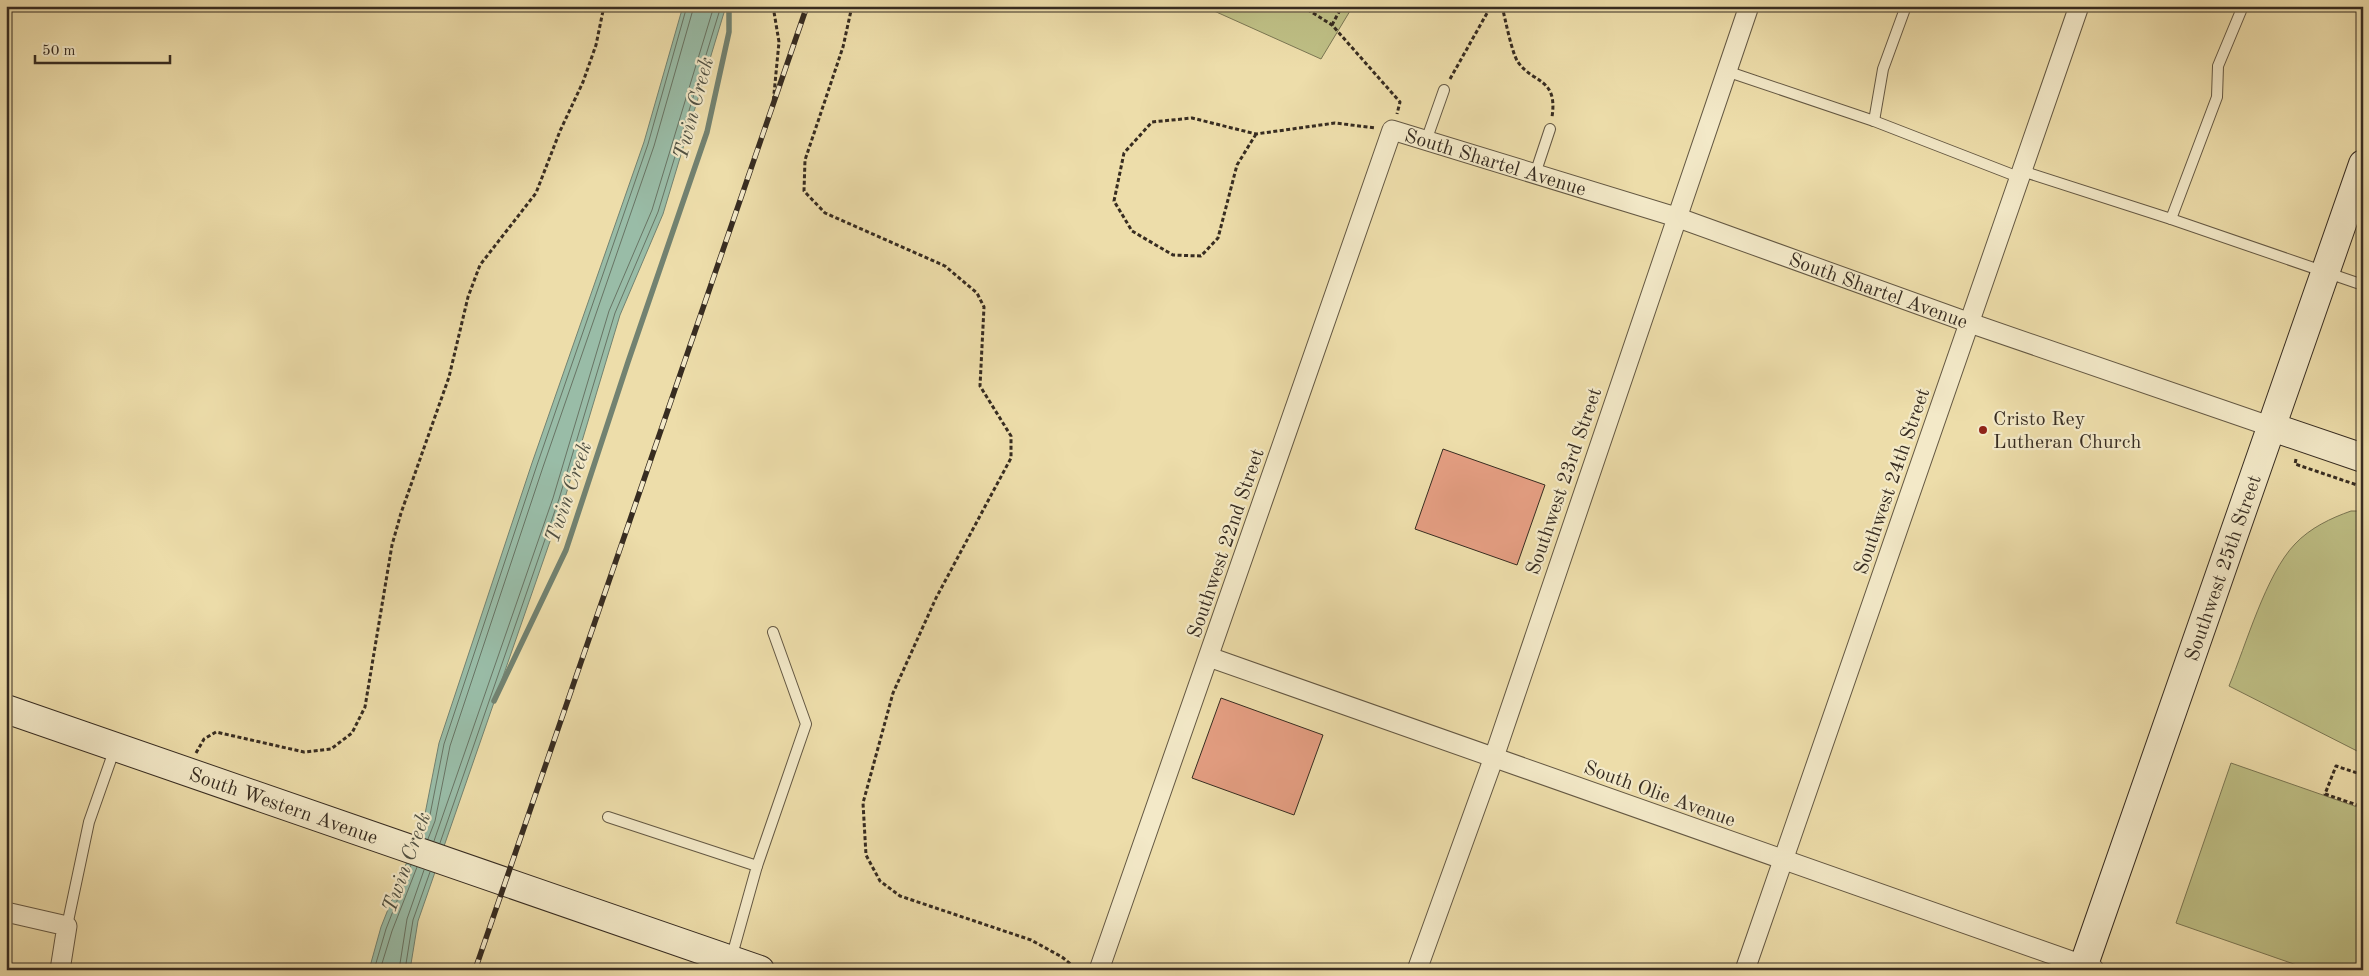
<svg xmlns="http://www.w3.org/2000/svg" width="2369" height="976" viewBox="0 0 2369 976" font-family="'Old Standard TT',serif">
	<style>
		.green { fill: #bebf85; stroke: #7a7653 }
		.water { fill: #99bca7; stroke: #728271 }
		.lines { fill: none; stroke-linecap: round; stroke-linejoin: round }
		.shore { stroke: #687464; stroke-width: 1 }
		.stream { stroke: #728271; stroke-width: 5.5 }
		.building { fill: #e49e82; stroke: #372c21 }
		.lane-casing { stroke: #645843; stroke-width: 12 }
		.street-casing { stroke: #645843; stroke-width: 21 }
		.secondary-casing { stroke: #372c21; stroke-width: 30 }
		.path { stroke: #372c21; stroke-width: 3; stroke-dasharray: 4 2.5; stroke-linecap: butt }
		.lane { stroke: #f3e9c8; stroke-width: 10 }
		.street { stroke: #f3e9c8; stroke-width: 19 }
		.secondary { stroke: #f3e9c8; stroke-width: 28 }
		.rail-casing { stroke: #372c21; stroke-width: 5.5 }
		.rail { stroke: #f3e9c8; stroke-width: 4; stroke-dasharray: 11; stroke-linecap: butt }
		.poi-dot { fill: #8f2418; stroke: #f3e9c8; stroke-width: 2 }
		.labels { text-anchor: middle; stroke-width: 4.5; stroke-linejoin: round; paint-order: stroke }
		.street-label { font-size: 20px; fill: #372c21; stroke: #f3e9c8 }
		.poi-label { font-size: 20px; fill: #372c21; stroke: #f3e9c8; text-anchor: start }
		.water-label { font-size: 21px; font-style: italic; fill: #505042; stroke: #f3e9c8 }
	</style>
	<rect width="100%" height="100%" fill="#edddaa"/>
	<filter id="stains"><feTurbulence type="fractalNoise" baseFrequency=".004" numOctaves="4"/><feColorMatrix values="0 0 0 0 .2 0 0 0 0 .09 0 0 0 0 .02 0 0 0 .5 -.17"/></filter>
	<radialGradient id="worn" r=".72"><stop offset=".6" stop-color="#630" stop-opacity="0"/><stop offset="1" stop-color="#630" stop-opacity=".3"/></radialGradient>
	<g class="green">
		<polygon points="1203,6 1353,6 1321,59"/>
		<path d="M 2351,511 L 2363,511 L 2363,754 L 2229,686 C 2246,645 2266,574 2295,544 C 2310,528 2331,518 2351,511 Z"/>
		<polygon points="2231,763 2363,809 2363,970 2311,970 2176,923"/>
	</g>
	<polygon class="water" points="683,6 726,6 663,214 620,315 564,501 418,921 410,970 369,970 381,927 424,819 439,743 532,463 644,142"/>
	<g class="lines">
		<g class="shore">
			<polyline points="422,837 429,820 444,744 537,465 648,144 687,6"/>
			<polyline points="428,839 435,821 450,746 543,467 654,146 694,6"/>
			<polyline points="434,841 553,498 609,311 652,210 714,6"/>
			<polyline points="440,843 559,499 615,313 658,212 721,6"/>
			<polyline points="374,970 386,929 411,865"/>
			<polyline points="380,970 392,931 417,867"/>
			<polyline points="399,970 407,919 424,870"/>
			<polyline points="405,970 413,920 430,872"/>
		</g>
		<polyline class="stream" points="494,701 566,550 628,362 707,132 729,32 729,6"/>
	</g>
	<g class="building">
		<polygon points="1443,449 1545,485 1517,565 1415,529"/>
		<polygon points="1221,698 1323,735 1294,815 1192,778"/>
	</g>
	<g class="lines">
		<g class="lane-casing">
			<g id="lane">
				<polyline points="1726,71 1874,121 2021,178"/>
				<polyline points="1874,121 1883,69 1906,6"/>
				<polyline points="1426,141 1444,90"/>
				<polyline points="2022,171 2171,219 2363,285"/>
				<polyline points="1535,174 1550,129"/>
				<polyline points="2171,219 2217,97 2218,66 2243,6"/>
				<polyline points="608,817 757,866 731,959"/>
				<polyline points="757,866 806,724 773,632"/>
				<polyline points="67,926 89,822 115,748"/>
			</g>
		</g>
		<g class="street-casing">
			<g id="street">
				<polyline points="1209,657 2094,969"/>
				<polyline points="6,912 67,926 60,970"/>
				<path id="s1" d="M 1099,970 L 1392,130 L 1676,217 L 1970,323 L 2272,427"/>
				<polyline points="1417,970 1494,757 1749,6"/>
				<polyline points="1745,970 2079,6"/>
			</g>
		</g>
		<g class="secondary-casing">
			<g id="secondary">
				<polyline points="2272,427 2363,458"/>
				<path id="s2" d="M 6,709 L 760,970"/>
				<path id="s3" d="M 2082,970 L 2363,164"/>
			</g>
		</g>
		<g class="path">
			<polyline points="773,6 779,42 773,104"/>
			<polyline points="852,6 843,47 805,160 804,191 825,213 945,266 977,293 984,307 980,386 1011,436 1011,458 936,598 893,693 863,803 866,855 880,881 900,896 1031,940 1062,957 1078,970"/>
			<polyline points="1302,6 1332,25 1400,102 1397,114"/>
			<path d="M 1502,6 C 1505,18 1512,54 1518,62 C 1533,84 1558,77 1552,117"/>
			<polyline points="1332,25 1342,6"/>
			<polyline points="1450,79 1491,6"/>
			<polyline points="1256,134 1237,165 1218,238 1201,256 1173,255 1132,231 1114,201 1124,153 1152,122 1192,118 1256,134 1335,123 1376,128"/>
			<polyline points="2296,459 2295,464 2363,487"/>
			<polyline points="196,753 204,739 216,732 304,752 331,749 352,733 365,707 392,545 401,513 449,377 468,297 480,265 536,193 560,131 583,82 596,45 604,6"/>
			<polyline points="2363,775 2336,766 2325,794 2363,807"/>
		</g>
		<use href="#lane" class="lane"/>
		<use href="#street" class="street"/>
		<use href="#secondary" class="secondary"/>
		<g class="rail-casing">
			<polyline id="rail" points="475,970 807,6"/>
		</g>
		<use href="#rail" class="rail"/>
	</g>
	<circle class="poi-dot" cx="1983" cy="430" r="5"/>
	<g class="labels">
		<g class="street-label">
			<text dy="7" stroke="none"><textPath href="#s1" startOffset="998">South Shartel Avenue</textPath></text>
			<text dy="7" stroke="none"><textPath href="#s1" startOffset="1402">South Shartel Avenue</textPath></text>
			<text transform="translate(1563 481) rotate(-71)" y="7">Southwest 23rd Street</text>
			<text transform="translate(1891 481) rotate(-71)" y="7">Southwest 24th Street</text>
			<text transform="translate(1225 543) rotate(-71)" y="7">Southwest 22nd Street</text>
			<text dy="7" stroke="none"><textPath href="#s3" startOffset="426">Southwest 25th Street</textPath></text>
			<text transform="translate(1660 793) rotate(20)" y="7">South Olie Avenue</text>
			<text dy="7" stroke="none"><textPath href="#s2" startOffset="294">South Western Avenue</textPath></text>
		</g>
		<g class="poi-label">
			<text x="1993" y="425">Cristo Rey<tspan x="1993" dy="23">Lutheran Church</tspan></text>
		</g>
		<g class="water-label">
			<text transform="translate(693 108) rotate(-75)" y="7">Twin Creek</text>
			<text transform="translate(568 492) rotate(-71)" y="7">Twin Creek</text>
			<text transform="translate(406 862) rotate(-70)" y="7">Twin Creek</text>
		</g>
	</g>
	<rect width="2369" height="976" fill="none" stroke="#edddaa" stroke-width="25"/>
	<rect x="8" y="8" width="2354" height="961" fill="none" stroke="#372c21" stroke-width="2.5"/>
	<rect x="12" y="12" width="2344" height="951" fill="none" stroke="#372c21"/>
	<path d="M35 55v8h135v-8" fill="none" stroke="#372c21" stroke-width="2.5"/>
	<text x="42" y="55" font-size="15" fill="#372c21" stroke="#f3e9c8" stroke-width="4" paint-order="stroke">50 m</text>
	<rect width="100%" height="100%" filter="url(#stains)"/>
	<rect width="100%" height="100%" fill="url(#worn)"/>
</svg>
